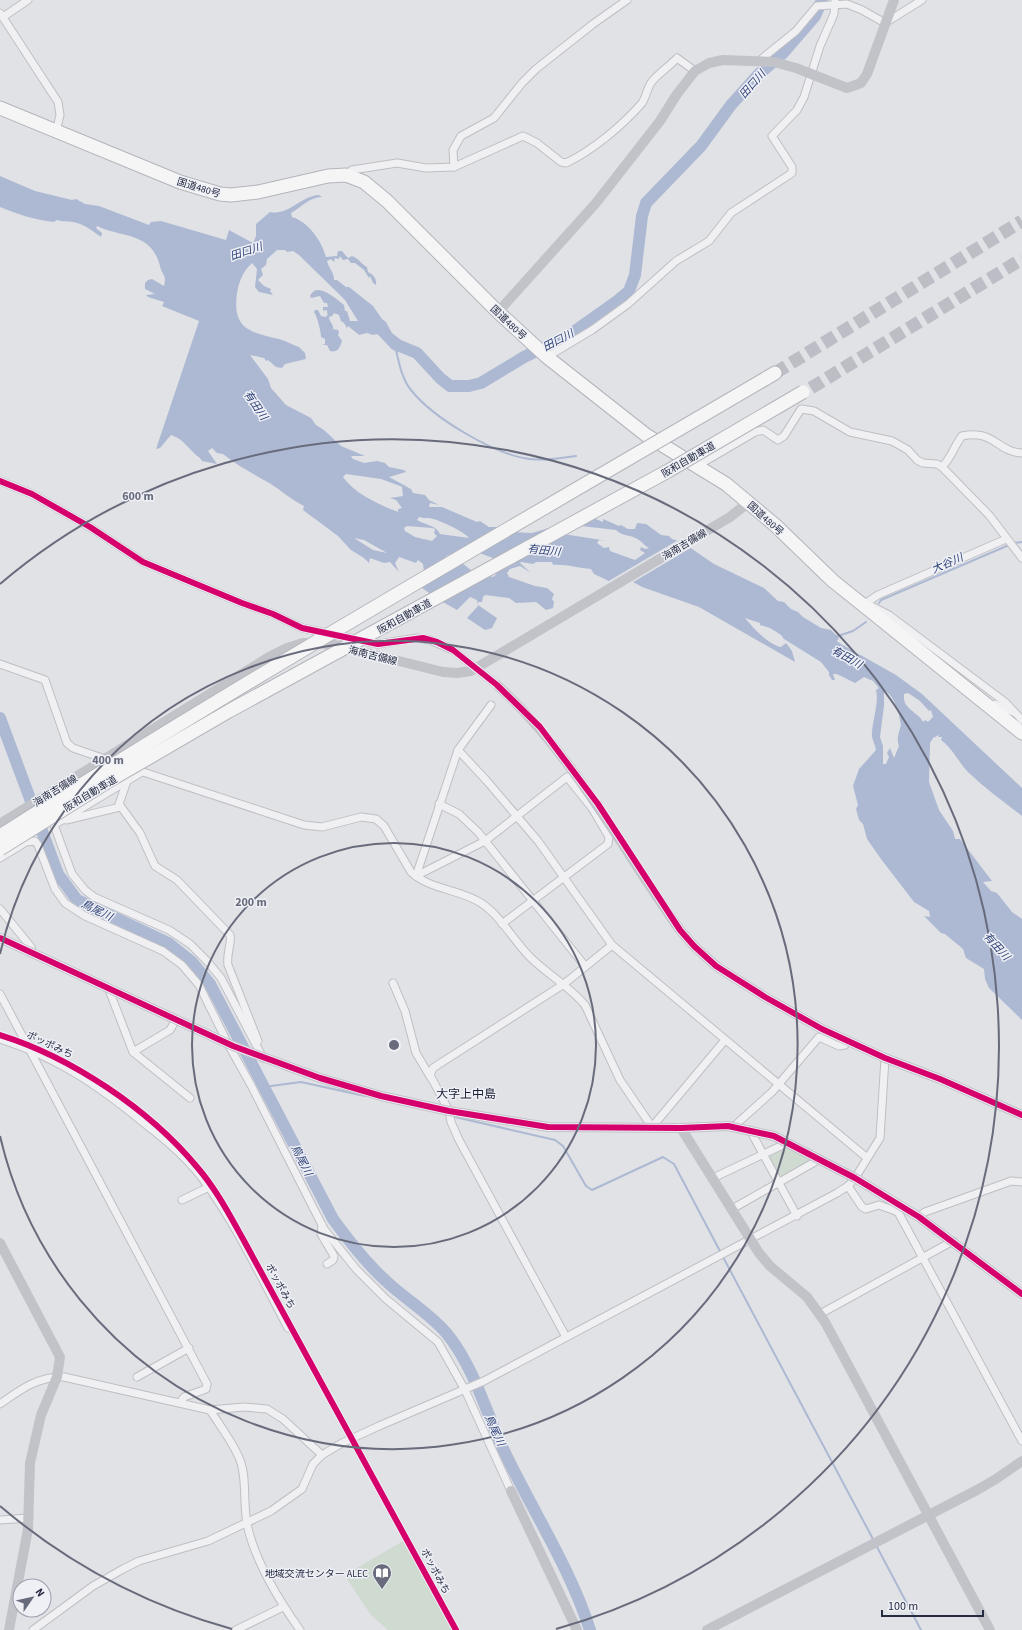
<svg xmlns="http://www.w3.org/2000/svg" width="1022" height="1630" viewBox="0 0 1022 1630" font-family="'Source Sans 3','Noto Sans JP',sans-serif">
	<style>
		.green { fill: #cfdad1 }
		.water { fill: #adb9d3; fill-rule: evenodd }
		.pier { fill: #e1e2e6 }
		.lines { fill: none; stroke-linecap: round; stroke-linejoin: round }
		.stream { stroke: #adb9d3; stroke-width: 2 }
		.river { stroke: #adb9d3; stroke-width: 12 }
		.highway-tunnel { stroke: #bcbdc5; stroke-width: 13; stroke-dasharray: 13 6; stroke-linecap: butt }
		.street-casing { stroke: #bebfc4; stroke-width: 9 }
		.highway-casing { stroke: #b3b5bb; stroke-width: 15 }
		.street { stroke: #f0f0f3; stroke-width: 7 }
		.secondary { stroke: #c2c3c9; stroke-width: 10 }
		.highway { stroke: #f5f5f6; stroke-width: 13 }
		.highway-bridge-casing { stroke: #b3b5bb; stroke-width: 15; stroke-linecap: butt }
		.highway-bridge { stroke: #f5f5f6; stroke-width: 13 }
		.cycleway-casing { stroke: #eef0f6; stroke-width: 8 }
		.cycleway { stroke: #d6006c; stroke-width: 6 }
		.ring { fill: none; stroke: #676b7b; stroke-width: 2 }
		.labels { text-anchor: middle; stroke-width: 3; stroke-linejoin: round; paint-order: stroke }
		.street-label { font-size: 10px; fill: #262b41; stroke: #eef0f6 }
		.poi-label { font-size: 10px; fill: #262b41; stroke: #eef0f6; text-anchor: end }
		.water-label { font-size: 11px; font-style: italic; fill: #2e4177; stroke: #eef0f6 }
		.quarter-label { font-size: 12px; fill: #191d31; stroke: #eef0f6 }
		.centre { fill: #676b7b; stroke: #eef0f6; stroke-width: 2 }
		.ring-label { font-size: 12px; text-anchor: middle; font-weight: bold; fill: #676b7b; stroke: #eef0f6; stroke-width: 3; stroke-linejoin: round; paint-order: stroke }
	</style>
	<rect width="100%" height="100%" fill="#e1e2e6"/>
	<g class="green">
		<polygon points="787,1145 816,1160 780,1181 766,1155"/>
		<polygon points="405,1540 454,1630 388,1630 371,1615 345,1576 360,1566"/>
	</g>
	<path class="water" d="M 0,176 L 35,191 L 72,200 L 76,199 L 85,204 L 99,206 L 149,225 L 151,222 L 161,221 L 226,240 L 229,230 L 253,243 L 256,236 L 256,224 L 270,212 C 288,216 301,196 319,195 L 322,197 C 309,197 302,207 291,213 L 292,217 C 309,222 322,242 326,257 L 337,256 L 338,251 L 342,251 L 348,258 L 352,256 C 360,259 362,265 367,267 L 368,272 C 374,275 377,279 376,285 L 373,283 L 370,276 L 369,278 L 364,270 L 355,263 L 351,263 L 348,259 L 343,260 L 340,256 L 339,259 L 335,258 L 334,262 L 331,259 L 327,261 C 329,269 334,272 334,280 L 337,280 L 346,287 L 349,287 L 373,306 L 382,319 L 386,322 L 392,333 L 401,340 L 400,343 L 402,344 L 406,342 L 413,348 C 411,351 409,351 405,352 C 392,355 387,342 377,334 L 373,335 L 367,333 L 359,335 L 348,326 L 347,328 L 344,323 L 341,321 L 339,315 L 334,313 L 332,316 L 329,317 C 329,322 334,324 333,329 L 338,330 L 339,332 L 338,335 L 342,341 C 340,347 338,353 330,351 L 327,345 L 322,345 L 325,344 L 325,339 L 321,337 C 321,331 317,316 314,312 L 315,310 L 318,310 L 321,316 L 326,317 L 328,314 L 327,313 L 327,310 L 323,311 L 323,307 L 328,307 L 327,303 L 324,303 L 320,296 L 311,298 L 310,296 C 317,281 335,298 344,305 L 345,311 L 347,311 L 350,321 L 358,321 L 345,300 L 299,255 L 293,251 L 287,252 L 285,250 L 277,250 L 267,259 L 266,265 L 261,269 L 263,275 L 258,280 L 264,286 L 271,289 L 270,291 L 273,295 L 259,292 L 255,287 L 257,269 L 252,263 C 243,271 239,282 237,293 C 232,329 250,332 279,339 C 286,341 293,345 299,347 L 305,353 L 306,359 L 285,364 L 282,368 L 276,367 L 268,360 L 266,361 L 264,358 L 250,355 L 268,379 L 271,388 L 286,405 L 311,418 L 316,425 L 324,430 L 341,446 L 365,456 L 351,456 L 353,459 L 364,463 L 377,461 L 385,463 L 389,467 L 404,470 L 406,472 L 389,477 L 411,489 L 413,493 L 425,495 L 429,500 L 439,505 L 430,503 L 429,507 L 442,507 L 477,522 L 480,521 L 489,527 L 498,527 L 512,532 L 532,533 L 589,516 L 603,522 L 603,519 L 619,526 L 621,525 L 628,529 L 635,529 L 637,523 L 646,524 L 661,535 L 669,536 L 672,539 L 682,542 L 714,564 L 764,588 L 778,601 L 784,602 L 791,609 L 798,612 L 803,617 L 821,628 L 831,630 L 839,638 L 837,641 L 841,644 L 896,675 L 922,694 L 1022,788 L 1022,816 C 1004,802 986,789 969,773 C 959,763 953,749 941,740 L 942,737 L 938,737 L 939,735 L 933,738 L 930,743 L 929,782 L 939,810 L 953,831 L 955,839 L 960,839 L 992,881 L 983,882 L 991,891 L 997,893 L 1012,912 L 1022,919 L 1022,1020 L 989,988 L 985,979 L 984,969 L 966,958 L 963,949 L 945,934 L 941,933 L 924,916 L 930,917 L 929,911 L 914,902 L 881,859 L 867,839 L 863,824 L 859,820 L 856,809 L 858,805 L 853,786 L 859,769 L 876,750 C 875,743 871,739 872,732 C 873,719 879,702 876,690 L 879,688 L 873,681 L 864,677 L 855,683 L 837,674 L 833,674 L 835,680 L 832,680 L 829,675 L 829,672 L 821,662 L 784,639 L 781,635 L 770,628 L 760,625 L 760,623 L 745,618 C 753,628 768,644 781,647 L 786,643 L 792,651 L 795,662 L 699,607 L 642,587 L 633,582 L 613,583 L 594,574 L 591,569 C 578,568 565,564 553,565 L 552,562 L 536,562 L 533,564 L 521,562 L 520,563 L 531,573 L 520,566 L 510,569 L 507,573 L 509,577 L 535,586 L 547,588 L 554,594 L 552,599 L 554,602 L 553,608 L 546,610 L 536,602 L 516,603 L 509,598 L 485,595 L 483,597 L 482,602 L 478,602 L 478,605 L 497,618 L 492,628 L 485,630 L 467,618 L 478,606 L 477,600 L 470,597 L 457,610 L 441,601 L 419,586 L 424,572 L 423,564 L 418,560 L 416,563 L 399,557 L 395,563 L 399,572 L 390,562 L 384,563 L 370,558 L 369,563 L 364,558 L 351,550 L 338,536 L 303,510 L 304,506 C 289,499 277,486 262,479 C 248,471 235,464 223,454 L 217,453 L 212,448 L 208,451 L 217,464 L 202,461 C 199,456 196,456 193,452 C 185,444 182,439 171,435 L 160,448 L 156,449 L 199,321 L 162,306 L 164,302 L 148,297 L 146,295 L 155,294 L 145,289 L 145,283 L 148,280 L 152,279 L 164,286 C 167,274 162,276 160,266 C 151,231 121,238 97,226 L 96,228 L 102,233 L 101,237 C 93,231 84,224 73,222 C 67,221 63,222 57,220 L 54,222 C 35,220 17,214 0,207 ZM 346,474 L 381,479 L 400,486 L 402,487 L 403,496 L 390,498 L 396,500 L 402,508 L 398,509 L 398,512 C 380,505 355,494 343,477 ZM 419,517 C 423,518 424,518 428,518 C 436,518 465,532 469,538 L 440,534 C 436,525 425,525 417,520 ZM 407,526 L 432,528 L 435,529 L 434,533 L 437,536 L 432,541 L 415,537 L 405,531 L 404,528 ZM 581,526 L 616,530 C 623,537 631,534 639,540 C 643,543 644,545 649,548 L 645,549 L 641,547 L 640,550 L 645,553 L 635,560 L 610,551 L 609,547 L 604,548 L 597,543 L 599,540 L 608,541 L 563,534 L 573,528 ZM 354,538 L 364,540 L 387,553 L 373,550 ZM 477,552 L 498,560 C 499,567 499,573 493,577 L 472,571 L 461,562 L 446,556 C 453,552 469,553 477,552 ZM 884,690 C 895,696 899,713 901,725 C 899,732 896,739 899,746 L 894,758 L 890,748 L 887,753 L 889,757 L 886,764 L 883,764 L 883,746 L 880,737 L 884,706 ZM 908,693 L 920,701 L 929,711 L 931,710 L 933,717 L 928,722 L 925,720 L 923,722 C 919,712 902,710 904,694 Z"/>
	<polygon class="pier" points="680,539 694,546 630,584 613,585 607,582"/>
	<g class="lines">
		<g class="stream">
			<path d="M 396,350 C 399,363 402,379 411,390 C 433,418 495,455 530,459 C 546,461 560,458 576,456"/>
			<polyline points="1013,543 1022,542"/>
			<polyline points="879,603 881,600 1009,545"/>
			<polyline points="835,637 853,631 866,622"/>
			<polyline points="264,1088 271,1086 301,1082 365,1096"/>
			<polyline points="455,1117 555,1140 563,1146 586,1186 592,1190 663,1157 674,1164 721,1253"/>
			<polyline points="723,1257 874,1541"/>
			<polyline points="877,1547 921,1630"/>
		</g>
		<g class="river">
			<polyline points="395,344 417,353 440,378 450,386 469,386 481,383 524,357 568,336 616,302 629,291 635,275 642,216 646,203 701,146 731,105 758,75 783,53 815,16 822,0"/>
			<path d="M 0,718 L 58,874 L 77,900 L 168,943 L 192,962 L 210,984 L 333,1219 C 349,1241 366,1263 386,1281 C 406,1300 431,1314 448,1335 C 475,1369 487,1416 506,1455 C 534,1513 570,1568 590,1630"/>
		</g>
		<g class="highway-tunnel">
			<polyline points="775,373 1022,221"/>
			<polyline points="811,388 1022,259"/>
		</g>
		<g class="street-casing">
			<g id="street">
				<polyline points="0,13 58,102 60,115 56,132"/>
				<polyline points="3,17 28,0"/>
				<polyline points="759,61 796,31 817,6 847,4 862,10 885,23 922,0"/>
				<polyline points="454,167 453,150 461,136 494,118 522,83 536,69 593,24 627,0"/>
				<path d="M 346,175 L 352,170 L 397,163 L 426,168 L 454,167 L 523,136 L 537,143 L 561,162 L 566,163 C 592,151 623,125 642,103 C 646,97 647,89 651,83 C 654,77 671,65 677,58 L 695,71"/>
				<polyline points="547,357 592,330 628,304 676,261 709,241 731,213 792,173 792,167 772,136 797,110 804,97 820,46 834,14 835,0"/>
				<polyline points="697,466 755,432 763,430 778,440 784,436 801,409 814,411 850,432 892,441 908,450 917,460 923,463 937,464 942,467 989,515 1022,558"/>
				<path d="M 942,467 C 952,457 954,446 962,436 C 994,429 997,452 1022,453"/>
				<polyline points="0,481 32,494 90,527 143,562 242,603 273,614 302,628 378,644 417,638 430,640 453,650 497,685"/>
				<polyline points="868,604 889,615 1005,702 1022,720"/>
				<polyline points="863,605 878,595 1006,539"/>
				<polyline points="0,664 45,680 67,743 73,748 108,760"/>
				<polyline points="990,706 995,704 1013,712"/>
				<polyline points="458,750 486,780 538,841 612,945 866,1157"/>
				<path d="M 131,768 L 304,825 L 322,827 L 361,817 L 376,819 L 384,826 L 411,872 C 430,890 460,889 481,903 C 501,916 513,940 530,957 C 547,974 569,986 585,1005 L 620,1080 L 652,1127 L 725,1040"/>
				<polyline points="142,772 54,825 72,874 85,890 94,897 169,930 190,944 208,962 221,978 263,1058"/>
				<path d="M 127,781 L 119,804 L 140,833 L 155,866 L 177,880 L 230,935 C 232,944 226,954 228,965 L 258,1041"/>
				<polyline points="439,804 459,814 478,832 585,966"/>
				<polyline points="66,820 120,807"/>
				<polyline points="0,858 26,842 35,841 38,845 55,889 65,903 85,916 163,951 182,965 199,985 228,1044 252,1087 324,1229 356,1269 386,1299 438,1342 465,1390 511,1491"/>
				<polyline points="416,876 485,841 567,777 592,808 598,804"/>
				<polyline points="416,876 458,750 491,705"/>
				<polyline points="0,909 31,947 32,953"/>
				<polyline points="502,924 608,844 609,837 592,808"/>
				<polyline points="393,983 405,1011 416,1053 431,1078"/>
				<polyline points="109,990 133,1052 190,1098"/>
				<polyline points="0,994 207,1384 206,1389 184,1397 180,1403"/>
				<path d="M 0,1039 C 57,1057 99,1086 145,1124 C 166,1140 186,1157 202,1178 C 236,1224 261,1277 288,1328"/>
				<polyline points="133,1052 170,1030 175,1021"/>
				<polyline points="733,1127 772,1092 819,1037 839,1046 845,1045 848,1041"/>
				<polyline points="750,1130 797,1216"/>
				<polyline points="713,1178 787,1143"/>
				<polyline points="848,1186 862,1207 866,1209 879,1205 898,1212 900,1207"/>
				<polyline points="182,1200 209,1187"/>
				<polyline points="732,1209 820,1159"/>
				<polyline points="898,1212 1022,1441"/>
				<polyline points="919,1217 925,1212 1003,1184 1011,1181 1022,1182"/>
				<polyline points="322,1225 321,1234 334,1256 333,1260 327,1264"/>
				<polyline points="820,1314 953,1241"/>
				<polyline points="566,1337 459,1140 451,1122 449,1111 430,1075 433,1068 564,984 612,945"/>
				<polyline points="137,1377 189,1348"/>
				<path d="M 0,1404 C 20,1390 38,1376 64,1377 L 210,1410 L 244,1407 L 267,1409 L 283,1419 L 322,1455"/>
				<path d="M 210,1410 C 220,1426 233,1442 240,1460 C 247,1478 243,1503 247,1524 C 255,1562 278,1599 300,1630"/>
				<polyline points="0,1520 29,1518"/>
				<polyline points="33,1630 93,1586 123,1569 139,1561 208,1541 271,1511 302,1489 313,1464 322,1455 342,1443 379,1426 484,1381 837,1193 848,1186 855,1178 880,1138 885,1058"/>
				<polyline points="236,1630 283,1607"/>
			</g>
		</g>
		<g class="highway-casing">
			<g id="highway">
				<polyline points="0,108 180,182 220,194 231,195 258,192 328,176 346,175 364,182 387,201 498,312 547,357 646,435 726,484 775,525 833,581 863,605 1022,733"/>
				<polyline points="765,379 775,373"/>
			</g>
		</g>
		<use href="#street" class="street"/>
		<g class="secondary">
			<polyline points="498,312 596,203 660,121 677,94 695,71 709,63 723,60 774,62 796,68 847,88 861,83 867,74 894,0"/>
			<path d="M 497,685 C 574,755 620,846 680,930 L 694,946 L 716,966 L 765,997 L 822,1029 L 885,1058 L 940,1079 L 1022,1115"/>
			<polyline points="0,824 269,657 287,648 303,643 331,644 443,672 457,673 471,671 730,517 749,502"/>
			<polyline points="0,938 233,1046 320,1078 381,1096 449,1111 548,1127 681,1128 728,1126 774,1136 855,1178 919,1217 1022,1294"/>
			<polyline points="681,1128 759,1253 770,1266 807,1297 825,1322 990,1630"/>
			<polyline points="0,1243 60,1357 57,1377 41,1415 30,1463 28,1529 9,1630"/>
			<polyline points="511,1491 577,1630"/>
			<polyline points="707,1630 977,1490 996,1479 1022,1461"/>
		</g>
		<use href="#highway" class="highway"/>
		<g class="highway-bridge-casing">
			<g id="highway-bridge">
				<path d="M 0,836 C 251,676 509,529 765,379"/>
				<polyline points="0,849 112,779 229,711 668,471 803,392"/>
			</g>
		</g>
		<use href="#highway-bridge" class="highway-bridge"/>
		<g class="cycleway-casing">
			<g id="cycleway">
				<polyline points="0,481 32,494 90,527 143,562 242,603 273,614 302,628 378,644 423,638 437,642 453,650 497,685 540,727 598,804 680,930 694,946 716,966 765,997 822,1029 885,1058 940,1079 1022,1115"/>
				<polyline points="0,938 233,1046 320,1078 381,1096 449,1111 548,1127 681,1128 728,1126 774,1136 855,1178 919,1217 1022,1294"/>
				<path d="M 0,1035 C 71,1057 149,1109 197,1167 C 216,1189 229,1214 243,1239 L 456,1630"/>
			</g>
		</g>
		<use href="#cycleway" class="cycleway"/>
	</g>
	<g class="ring">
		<circle cx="394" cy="1045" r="202"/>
		<path d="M0 954A404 404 0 1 1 0 1136"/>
		<path d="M232 1629A606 606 0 0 1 0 1506M0 584A606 606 0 1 1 556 1629"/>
	</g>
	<defs>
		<g id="library-pin" transform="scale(1)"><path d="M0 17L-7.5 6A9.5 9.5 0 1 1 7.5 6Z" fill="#676b7b" stroke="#eef0f6"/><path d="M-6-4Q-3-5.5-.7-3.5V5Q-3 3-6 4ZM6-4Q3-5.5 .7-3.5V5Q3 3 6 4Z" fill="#fff"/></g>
	</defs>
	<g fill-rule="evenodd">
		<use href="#library-pin" x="382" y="1573"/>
	</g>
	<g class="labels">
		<g class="street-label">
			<text transform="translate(199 187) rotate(17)" y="4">国道480号</text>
			<text transform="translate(509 322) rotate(43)" y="4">国道480号</text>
			<text transform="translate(688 459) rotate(-30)" y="4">阪和自動車道</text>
			<text transform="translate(766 518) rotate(42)" y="4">国道480号</text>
			<text transform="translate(684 544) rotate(-31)" y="4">海南吉備線</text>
			<text transform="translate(404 616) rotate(-29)" y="4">阪和自動車道</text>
			<text transform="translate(373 655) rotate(14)" y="4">海南吉備線</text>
			<text transform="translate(55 790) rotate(-32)" y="4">海南吉備線</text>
			<text transform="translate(90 793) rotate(-31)" y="4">阪和自動車道</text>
			<text transform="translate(50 1044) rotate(25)" y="4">ポッポみち</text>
			<text transform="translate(281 1286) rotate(61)" y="4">ポッポみち</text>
			<text transform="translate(436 1571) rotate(62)" y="4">ポッポみち</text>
		</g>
		<g class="poi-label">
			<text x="368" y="1577">地域交流センター ALEC</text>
		</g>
		<g class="water-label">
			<text transform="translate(752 84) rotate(-49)" y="4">田口川</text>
			<text transform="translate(246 251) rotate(-18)" y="4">田口川</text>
			<text transform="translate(558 340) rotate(-28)" y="4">田口川</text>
			<text transform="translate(256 405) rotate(56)" y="4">有田川</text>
			<text transform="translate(544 550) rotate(6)" y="4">有田川</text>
			<text transform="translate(947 563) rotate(-24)" y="4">大谷川</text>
			<text transform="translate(847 657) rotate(29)" y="4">有田川</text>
			<text transform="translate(97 910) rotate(26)" y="4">鳥尾川</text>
			<text transform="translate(997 946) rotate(48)" y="4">有田川</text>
			<text transform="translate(302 1160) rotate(63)" y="4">鳥尾川</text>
			<text transform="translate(495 1430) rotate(65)" y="4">鳥尾川</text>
		</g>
		<g class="quarter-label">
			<text x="466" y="1098">大字上中島</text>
		</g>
	</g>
	<circle cx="394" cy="1045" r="6" class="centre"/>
	<g class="ring-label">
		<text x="138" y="500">600 m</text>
		<text x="108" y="764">400 m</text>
		<text x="251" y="906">200 m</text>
	</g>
	<g transform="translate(32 1598) rotate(56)"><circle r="19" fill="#eef0f6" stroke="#9ea1ae"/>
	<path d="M0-3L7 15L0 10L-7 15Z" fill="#676b7b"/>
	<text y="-6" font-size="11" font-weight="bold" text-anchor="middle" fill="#262b41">N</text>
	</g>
	<path d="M882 1610v6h101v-6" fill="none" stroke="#262b41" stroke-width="2"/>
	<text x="888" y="1610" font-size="12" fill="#262b41" stroke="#eef0f6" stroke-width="3" paint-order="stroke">100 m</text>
</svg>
